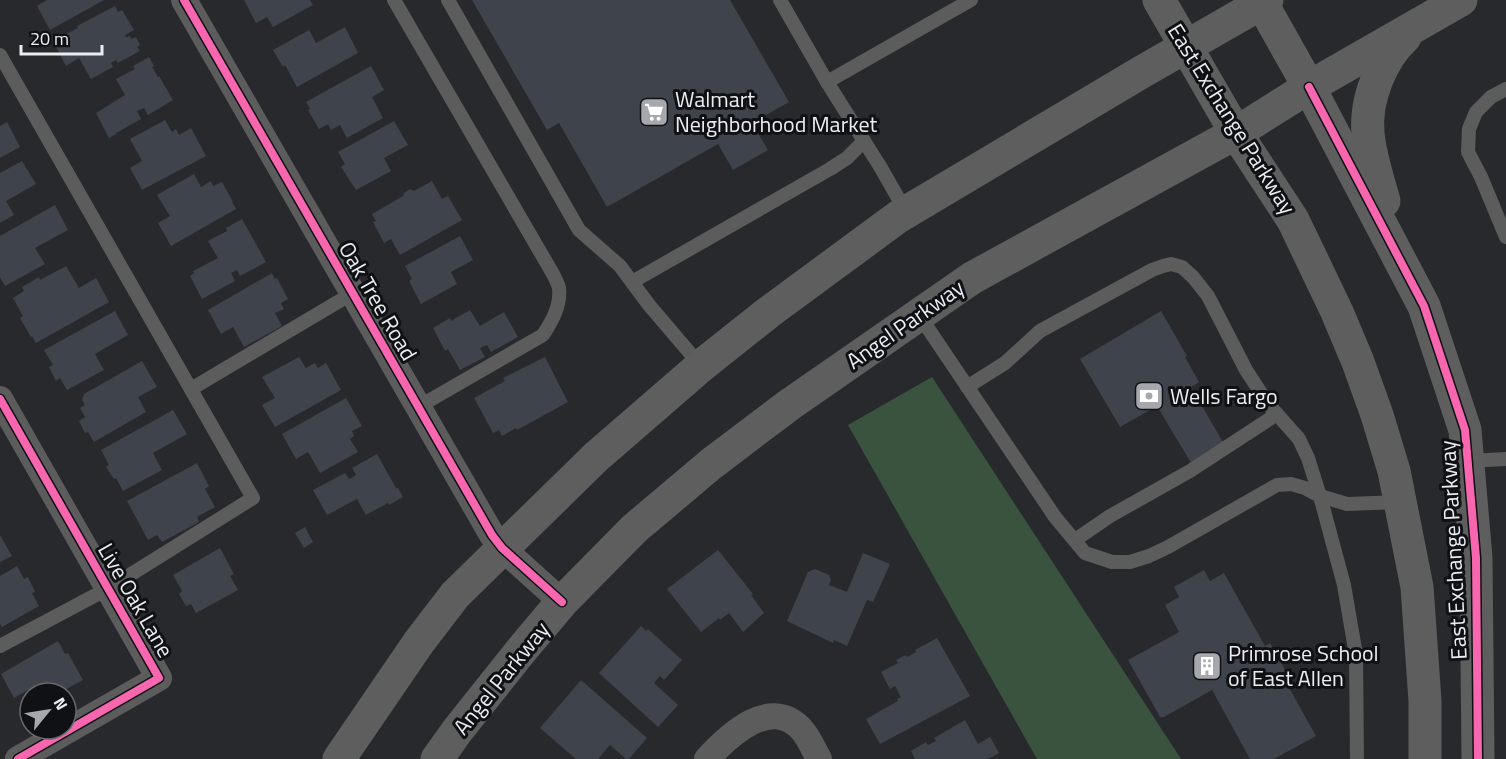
<svg xmlns="http://www.w3.org/2000/svg" width="1506" height="759" viewBox="0 0 1506 759" font-family="'Titillium Web',sans-serif">
	<style>
		.green { fill: #3a533f }
		.building { fill: #3f434b }
		.lines { fill: none; stroke-linecap: round; stroke-linejoin: round }
		.lane { stroke: #5c5c5c; stroke-width: 14 }
		.street { stroke: #5c5c5c; stroke-width: 26 }
		.secondary { stroke: #5e5e5e; stroke-width: 33 }
		.cycleway-casing { stroke: #101114; stroke-width: 11 }
		.cycleway { stroke: #f766af; stroke-width: 8 }
		.labels { text-anchor: middle; stroke-width: 6; stroke-linejoin: round; paint-order: stroke }
		.poi-label { font-size: 22px; fill: #ebedf2; stroke: #101114; text-anchor: start }
		.street-label { font-size: 22px; fill: #ebedf2; stroke: #101114 }
	</style>
	<rect width="100%" height="100%" fill="#27292d"/>
	<polygon class="green" points="932,377 1181,759 1037,759 848,425"/>
	<g class="building">
		<polygon points="47,0 104,0 50,30 37,6"/>
		<polygon points="244,0 310,0 313,5 273,27 267,17 256,23"/>
		<polygon points="472,0 730,0 789,102 752,123 768,150 733,170 718,144 607,207 559,123 547,130"/>
		<polygon points="115,6 118,12 122,10 134,30 125,35 126,37 130,36 131,39 136,37 140,45 137,47 140,51 118,63 116,60 111,63 113,67 91,79 79,58 66,66 53,41 78,28 77,26"/>
		<polygon points="345,27 358,53 297,87 285,65 283,67 273,50 309,30 316,43"/>
		<polygon points="149,57 154,66 152,67 158,77 159,76 173,100 148,115 144,108 137,111 141,119 116,133 116,134 109,138 96,113 125,95 116,79 135,69 133,66"/>
		<polygon points="371,66 384,90 372,97 383,118 347,138 340,125 331,130 328,124 319,129 308,110 310,109 306,102"/>
		<polygon points="165,120 172,132 176,129 179,135 191,128 206,156 142,190 130,168 142,161 130,139"/>
		<polygon points="394,121 408,145 384,158 391,171 356,190 341,167 345,164 338,152"/>
		<polygon points="7,122 20,147 0,158 0,126"/>
		<polygon points="22,161 36,184 6,201 14,215 0,223 0,173"/>
		<polygon points="194,174 201,187 211,181 213,186 222,182 233,202 232,202 236,209 171,246 158,223 170,216 157,195"/>
		<polygon points="432,181 442,199 448,196 462,220 400,255 391,239 384,243 373,222 376,221 372,214 403,196 404,193 410,189 414,191"/>
		<polygon points="55,205 68,230 35,248 45,264 5,286 0,277 0,236"/>
		<polygon points="242,219 266,262 240,276 237,270 231,273 235,281 202,299 190,276 194,273 193,271 218,258 208,241 227,231 226,228"/>
		<polygon points="460,236 473,260 451,272 457,284 421,304 409,281 412,279 405,266"/>
		<polygon points="66,266 79,288 96,278 109,302 36,343 32,336 31,337 20,318 23,316 13,298 24,291 22,287 39,277 40,280"/>
		<polygon points="272,273 275,279 277,278 288,299 281,303 284,309 275,313 282,326 244,347 233,327 221,334 208,310"/>
		<polygon points="470,310 480,326 504,312 518,337 491,352 487,345 480,348 485,357 460,370 448,349 445,351 433,328 450,318 451,321"/>
		<polygon points="115,311 128,335 95,354 104,370 67,390 60,378 56,381 49,367 53,365 44,350"/>
		<polygon points="1161,311 1187,356 1185,357 1199,382 1191,387 1224,444 1191,463 1157,406 1120,427 1080,359"/>
		<polygon points="299,357 306,368 315,363 318,368 326,363 341,390 275,427 262,405 275,398 262,377"/>
		<polygon points="545,357 568,402 517,430 516,428 502,436 499,430 493,433 474,398 505,381 503,378"/>
		<polygon points="142,361 157,387 138,397 146,412 94,442 88,432 85,433 79,421 85,417 80,408 85,405 82,400 84,394"/>
		<polygon points="346,398 362,426 352,431 354,436 350,439 358,452 320,473 308,452 296,459 282,434"/>
		<polygon points="173,410 187,434 153,453 162,470 123,491 116,478 114,479 106,467 109,465 101,450"/>
		<polygon points="377,454 396,488 398,488 403,497 389,505 388,503 366,515 357,499 327,515 313,490 345,473 349,479 356,475 352,468"/>
		<polygon points="197,463 209,486 205,489 215,507 197,517 199,522 162,542 157,535 148,540 127,501"/>
		<polygon points="305,527 313,542 304,548 295,533"/>
		<polygon points="0,535 12,556 0,562"/>
		<polygon points="220,548 234,574 230,576 238,590 196,613 191,604 186,606 179,594 182,591 173,575"/>
		<polygon points="718,550 753,594 751,595 764,613 743,632 729,613 720,620 719,618 701,632 667,589"/>
		<polygon points="863,553 890,564 873,602 867,600 847,646 834,640 833,643 787,621 808,572 815,569 829,575 831,580 829,585 847,592"/>
		<polygon points="17,566 24,579 28,577 35,592 32,593 39,606 2,627 0,624 0,576"/>
		<polygon points="1204,570 1210,581 1224,573 1265,646 1270,643 1287,673 1282,675 1316,736 1274,759 1250,759 1212,690 1164,717 1160,717 1128,660 1179,632 1165,605 1179,597 1174,587"/>
		<polygon points="641,626 646,631 648,629 682,660 664,680 660,676 654,683 678,705 658,727 599,673"/>
		<polygon points="937,638 970,696 880,744 866,719 898,701 897,699 901,697 895,686 890,689 881,672 898,663 896,660 906,655 907,657 916,652 915,650"/>
		<polygon points="58,641 65,654 68,653 83,680 59,693 39,693 35,686 14,698 1,674"/>
		<polygon points="581,680 647,738 629,759 626,759 610,745 598,759 576,759 540,728"/>
		<polygon points="965,720 978,744 990,737 999,753 988,759 915,759 911,751 926,742 928,745 936,741 934,738"/>
	</g>
	<g class="lines">
		<g class="lane">
			<path d="M 394,0 L 553,274 C 555,278 558,283 559,288 C 561,306 552,321 543,335 L 418,407"/>
			<polyline points="448,0 579,230 620,266 649,305 701,366"/>
			<polyline points="780,0 827,82 881,168 906,212"/>
			<polyline points="0,55 253,498 109,588 0,646"/>
			<polyline points="827,82 971,0"/>
			<polyline points="1506,89 1491,97 1476,112 1469,129 1468,152 1481,177 1506,237"/>
			<polyline points="632,282 830,169 847,158 864,141"/>
			<polyline points="919,315 1055,517 1085,553 1112,562 1130,562 1149,556 1168,547 1277,485 1291,484 1305,488 1320,496 1347,504 1400,502"/>
			<polyline points="967,387 1005,363 1040,331 1152,270 1163,266 1171,264 1182,267 1193,277 1208,296 1246,370 1268,404 1299,439 1308,458 1320,496 1344,585 1356,655 1357,759"/>
			<polyline points="191,389 353,293"/>
			<polyline points="1468,461 1506,459"/>
			<polyline points="1075,540 1110,516 1190,471 1277,414"/>
		</g>
		<g class="street">
			<polyline points="184,0 492,535 502,548 562,602"/>
			<polyline points="0,399 159,678 18,759"/>
			<path d="M 707,759 C 729,735 771,695 802,730 C 809,738 814,750 819,759"/>
		</g>
		<g class="secondary">
			<polyline points="1159,0 1236,133 1293,220 1337,312 1358,362 1377,415 1394,471 1417,587 1425,701 1425,759"/>
			<polyline points="1260,0 1309,87 1424,306 1465,430 1476,558 1478,759"/>
			<path d="M 1384,201 C 1378,179 1370,156 1368,133 C 1365,100 1381,59 1405,37"/>
			<polyline points="339,759 419,642 455,595 596,457 701,366 769,312 898,217 1140,73 1267,0"/>
			<polyline points="437,759 457,731 524,647 562,602 634,529 711,464 789,405 972,278 1236,133 1309,87 1461,0"/>
		</g>
		<g class="cycleway-casing">
			<g id="cycleway">
				<polyline points="184,0 492,535 502,548 562,602"/>
				<polyline points="1309,87 1424,306 1465,430 1476,558 1478,759"/>
				<polyline points="0,399 159,678 18,759"/>
			</g>
		</g>
		<use href="#cycleway" class="cycleway"/>
	</g>
	<defs>
		<g id="supermarket-square" transform="scale(1.5)"><rect x="-9" y="-9" width="18" height="18" rx="4" fill="#a6a8ad" stroke="#101114"/><path d="M-6-5.5h2.5l.6 2H6L4.5 2H-2.5L-4.4-4H-6ZM-1.5 3.2a1.3 1.3 0 1 0 .1 0ZM3 3.2a1.3 1.3 0 1 0 .1 0Z" fill="#fff"/></g>
		<g id="bank-square" transform="scale(1.5)"><rect x="-9" y="-9" width="18" height="18" rx="4" fill="#a6a8ad" stroke="#101114"/><path d="M-6-4H6V4H-6ZM0-2.3a2.3 2.3 0 1 0 0 4.6a2.3 2.3 0 1 0 0-4.6Z" fill="#fff"/></g>
		<g id="building-square" transform="scale(1.5)"><rect x="-9" y="-9" width="18" height="18" rx="4" fill="#a6a8ad" stroke="#101114"/><path d="M-4-6H4V6H1V3H-1V6H-4ZM-2.5-4.3h1.7v1.8h-1.7ZM.8-4.3h1.7v1.8H.8ZM-2.5-1h1.7V.8h-1.7ZM.8-1h1.7V.8H.8Z" fill="#fff"/></g>
	</defs>
	<g fill-rule="evenodd">
		<use href="#supermarket-square" x="654" y="112"/>
		<use href="#bank-square" x="1149" y="396"/>
		<use href="#building-square" x="1207" y="666"/>
	</g>
	<g class="labels">
		<g class="poi-label">
			<text x="675" y="107">Walmart<tspan x="675" dy="25">Neighborhood Market</tspan></text>
			<text x="1170" y="404">Wells Fargo</text>
			<text x="1228" y="661">Primrose School<tspan x="1228" dy="25">of East Allen</tspan></text>
		</g>
		<g class="street-label">
			<text transform="translate(1232 119) rotate(58)" y="8">East Exchange Parkway</text>
			<text transform="translate(378 301) rotate(60)" y="8">Oak Tree Road</text>
			<text transform="translate(905 324) rotate(-35)" y="8">Angel Parkway</text>
			<text transform="translate(1453 550) rotate(-93)" y="8">East Exchange Parkway</text>
			<text transform="translate(136 600) rotate(60)" y="8">Live Oak Lane</text>
			<text transform="translate(501 678) rotate(-51)" y="8">Angel Parkway</text>
		</g>
	</g>
	<g transform="translate(48 711) rotate(60)"><circle r="28" fill="#101114" stroke="#68696d" stroke-width="1.5"/>
	<path d="M0-4.5L10 22L0 15L-10 22Z" fill="#a6a8ad"/>
	<text y="-9" font-size="16" font-weight="bold" text-anchor="middle" fill="#ebedf2">N</text>
	</g>
	<path d="M21 45v9h81v-9" fill="none" stroke="#ebedf2" stroke-width="3"/>
	<text x="30" y="45" font-size="18" fill="#ebedf2" stroke="#101114" stroke-width="4.5" paint-order="stroke">20 m</text>
</svg>
